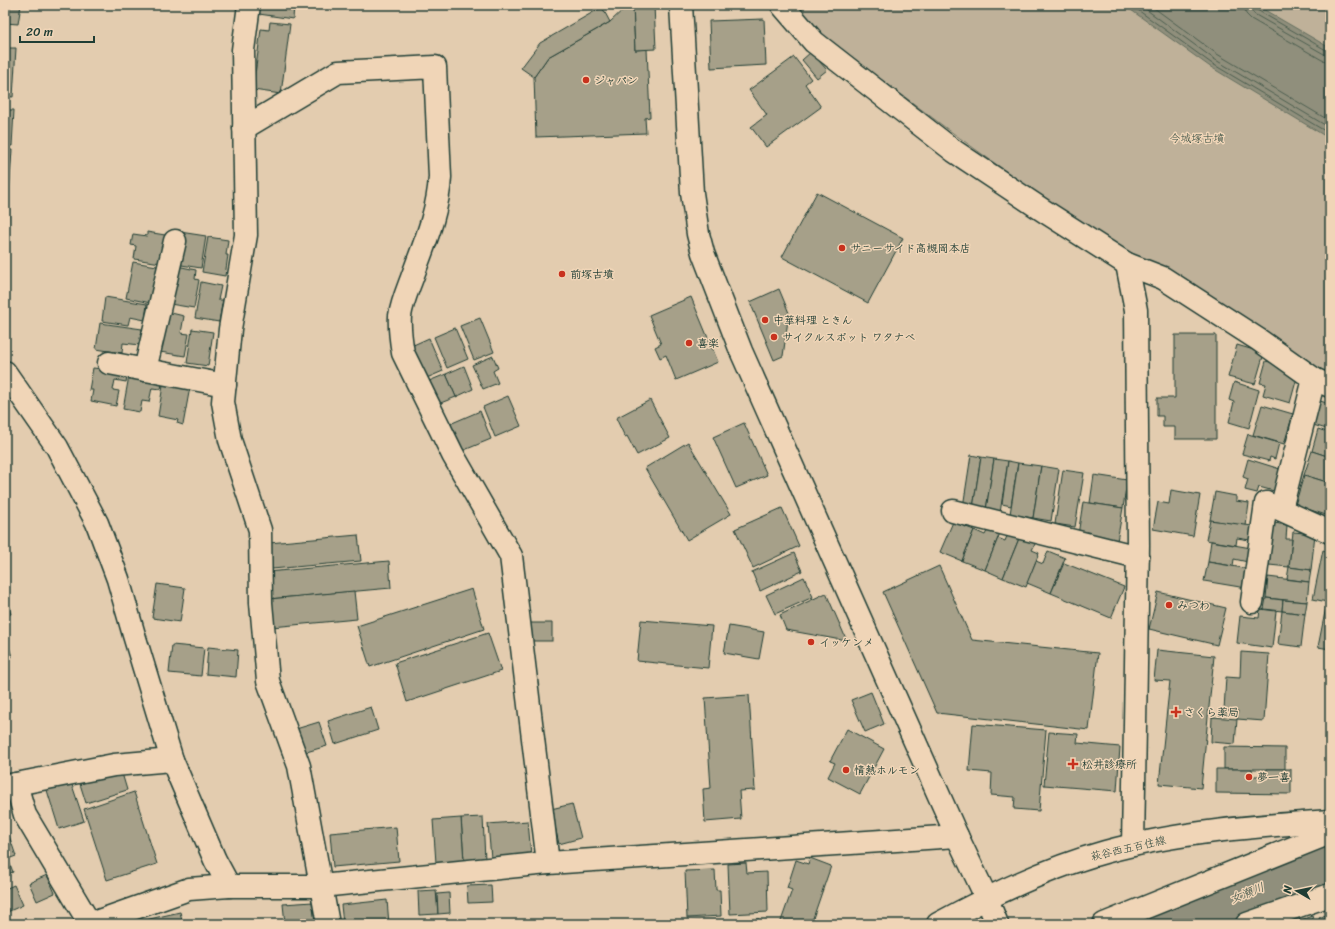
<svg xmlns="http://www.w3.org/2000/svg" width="1335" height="929" viewBox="0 0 1335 929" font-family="Sriracha,'Klee One',sans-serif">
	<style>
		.green { fill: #bfb199; stroke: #6f7766 }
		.water { fill: #908f7b; stroke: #636e5f }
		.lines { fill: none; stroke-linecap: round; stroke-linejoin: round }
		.shore { stroke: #4c5e50; stroke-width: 1 }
		.river { stroke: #908f7b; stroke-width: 44 }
		.building { fill: #a6a089; stroke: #1f3d34 }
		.street-casing { stroke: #1f3d34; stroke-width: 25 }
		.secondary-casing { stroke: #1f3d34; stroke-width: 25 }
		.street { stroke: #f0d5b7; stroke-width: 22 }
		.secondary { stroke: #f0d5b7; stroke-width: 22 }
		.poi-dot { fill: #c8321e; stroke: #f0d5b7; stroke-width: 1.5 }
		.labels { text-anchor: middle; stroke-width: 3; stroke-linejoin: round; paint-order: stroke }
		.poi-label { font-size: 11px; font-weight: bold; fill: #1f3d34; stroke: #f0d5b7; text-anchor: start }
		.park-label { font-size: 11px; fill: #2f493e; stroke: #f0d5b7 }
		.street-label { font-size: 11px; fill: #1f3d34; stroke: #f0d5b7 }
		.water-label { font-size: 12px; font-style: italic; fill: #30493f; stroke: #f0d5b7 }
	</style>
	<rect width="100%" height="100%" fill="#e3ccaf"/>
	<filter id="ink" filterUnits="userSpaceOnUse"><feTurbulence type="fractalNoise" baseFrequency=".025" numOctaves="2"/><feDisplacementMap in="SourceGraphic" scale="8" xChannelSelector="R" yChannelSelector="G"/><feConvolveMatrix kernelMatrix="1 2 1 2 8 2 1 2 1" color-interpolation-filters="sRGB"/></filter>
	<g filter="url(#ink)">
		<polygon class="green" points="802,5 1330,5 1330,376 1058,209 946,128 829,40 801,12"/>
		<polygon class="water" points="1124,5 1256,5 1330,48 1330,139 1209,66"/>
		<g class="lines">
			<g class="shore">
				<polyline points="1131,5 1211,63 1330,134"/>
				<polyline points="1140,5 1214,59 1330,128"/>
				<polyline points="1150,5 1217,54 1330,121"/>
				<polyline points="1244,5 1246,14 1251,19 1322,60 1330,62"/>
				<polyline points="1250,5 1251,10 1254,14 1324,54 1330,56"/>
				<polyline points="1255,5 1257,10 1326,50 1330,51"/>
			</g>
			<polyline class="river" points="1163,924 1330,861"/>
		</g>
		<g class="building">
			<polygon points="5,5 21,5 18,24 5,23"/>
			<polygon points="260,5 294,5 293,19 259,14"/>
			<polygon points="628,5 633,5 635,50 647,49 650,117 645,118 646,133 536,137 534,77 548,57 610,22"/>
			<polygon points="633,5 654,5 656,49 635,50"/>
			<polygon points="602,7 610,22 548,57 534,77 521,68 540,43"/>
			<polygon points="764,19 766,65 711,68 709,21"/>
			<polygon points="270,22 290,24 281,94 253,90 261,29 269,30"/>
			<polygon points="5,48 16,48 13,97 5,96"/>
			<polygon points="811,52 827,70 817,78 802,60"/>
			<polygon points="794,57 811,79 805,84 821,107 766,147 751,127 767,115 749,90"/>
			<polygon points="5,110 14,110 12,146 5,145"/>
			<polygon points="5,150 12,150 9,194 5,194"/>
			<polygon points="817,192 903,238 868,303 782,257"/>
			<polygon points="5,208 9,208 7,250 5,250"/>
			<polygon points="147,232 165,235 161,263 134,259 136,246 131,245 133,234 147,236"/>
			<polygon points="180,232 206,236 201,268 175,264"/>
			<polygon points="208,237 228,240 226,255 228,255 225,276 202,272"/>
			<polygon points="133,262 157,266 151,303 126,298"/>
			<polygon points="177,266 196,270 195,279 199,280 194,308 170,304"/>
			<polygon points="201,282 221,286 218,300 223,300 219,322 195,318"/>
			<polygon points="779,289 789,313 783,356 774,360 750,302"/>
			<polygon points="105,297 147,304 145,320 130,317 128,325 102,321"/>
			<polygon points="691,297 718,362 676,380 666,355 660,358 655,347 661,344 649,315"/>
			<polygon points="167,312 184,316 181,333 189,334 185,356 160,352"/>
			<polygon points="480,318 494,352 474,360 460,326"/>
			<polygon points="100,323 142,329 140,345 123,343 122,353 96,349"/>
			<polygon points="455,328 468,359 447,368 434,337"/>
			<polygon points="192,329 213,332 208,366 187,363"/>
			<polygon points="1175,335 1216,335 1216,439 1175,439 1175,427 1163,427 1163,416 1157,416 1157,398 1175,398"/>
			<polygon points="429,338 443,371 422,380 409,347"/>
			<polygon points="1237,345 1264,353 1255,384 1228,377"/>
			<polygon points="493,356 498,368 493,371 498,383 483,389 472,365"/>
			<polygon points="1266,361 1283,365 1282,370 1298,374 1290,403 1263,395 1266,384 1260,383"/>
			<polygon points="464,366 473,389 456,397 446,374"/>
			<polygon points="93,368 102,369 128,369 126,382 115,380 113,390 119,391 116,406 91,401 93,390 89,390"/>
			<polygon points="446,374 456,397 438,404 429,381"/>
			<polygon points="129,376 140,377 140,380 143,381 163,378 161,389 152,388 149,402 142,401 140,412 123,409"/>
			<polygon points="164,379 190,387 183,425 177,423 178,420 158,416"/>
			<polygon points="1234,382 1259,390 1249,428 1229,422 1234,402 1229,400"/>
			<polygon points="508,396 521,426 495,437 483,407"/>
			<polygon points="650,400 670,438 637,455 627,436 625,437 616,418"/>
			<polygon points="1320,401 1330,404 1330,430 1313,425"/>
			<polygon points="1262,405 1293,414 1284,444 1253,435"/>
			<polygon points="480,411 491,439 462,451 450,424"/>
			<polygon points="744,423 767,475 736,488 713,437"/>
			<polygon points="1318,429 1330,433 1330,457 1312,451"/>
			<polygon points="1248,434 1279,443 1275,459 1270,457 1269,461 1242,454"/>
			<polygon points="688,442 731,514 687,540 645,468"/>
			<polygon points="1312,451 1330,457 1330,483 1304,475"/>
			<polygon points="971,455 981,457 973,508 963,507"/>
			<polygon points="981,457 994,459 986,510 973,508"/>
			<polygon points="994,459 1008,461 1000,513 986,510"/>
			<polygon points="1248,459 1280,469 1274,491 1259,487 1257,493 1245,490 1248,479 1243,477"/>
			<polygon points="1008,461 1018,463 1011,506 1002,504"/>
			<polygon points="1018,463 1041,466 1033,518 1010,514"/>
			<polygon points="1041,466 1059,469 1051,521 1033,518"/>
			<polygon points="1063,470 1084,473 1075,527 1055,524"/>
			<polygon points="1094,475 1127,480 1123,508 1090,503"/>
			<polygon points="1304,475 1330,483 1329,516 1295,505"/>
			<polygon points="1171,490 1200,495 1193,536 1153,529 1158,502 1169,504"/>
			<polygon points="1215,492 1236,496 1236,501 1249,503 1246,526 1210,520"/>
			<polygon points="1083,502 1123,508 1117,541 1078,535"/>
			<polygon points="782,508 799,546 753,568 735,529"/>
			<polygon points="1210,520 1252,526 1250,540 1237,538 1236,545 1206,540"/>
			<polygon points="953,522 974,530 962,561 940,552"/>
			<polygon points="1274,523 1287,525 1286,539 1292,539 1289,567 1269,565"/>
			<polygon points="988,529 1000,533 985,570 962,561 974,530 985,535"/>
			<polygon points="1009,531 1020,536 1003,578 985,570 998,538 1005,541"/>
			<polygon points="1293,532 1315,534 1311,570 1289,567"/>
			<polygon points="358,535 361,561 272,569 269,543"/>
			<polygon points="1020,536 1036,542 1032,550 1039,553 1026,587 1003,578"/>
			<polygon points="1211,541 1251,548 1248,562 1234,559 1233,566 1208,562"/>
			<polygon points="1323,550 1330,553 1330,649 1318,647 1327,602 1313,599"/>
			<polygon points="1048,551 1065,558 1051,593 1027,583 1036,561 1043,564"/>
			<polygon points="794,553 802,571 760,591 752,572"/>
			<polygon points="389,561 391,588 269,599 267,572"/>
			<polygon points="1208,562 1249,569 1246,588 1204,581"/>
			<polygon points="1064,563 1124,587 1111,618 1051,593"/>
			<polygon points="939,566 972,640 1098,653 1089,730 937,713 883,592"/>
			<polygon points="1289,567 1311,570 1309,582 1287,579"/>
			<polygon points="804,577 813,597 775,614 766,595"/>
			<polygon points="1268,577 1309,582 1307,602 1266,598"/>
			<polygon points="157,584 185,588 180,622 152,618"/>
			<polygon points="472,589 484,629 370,667 357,626"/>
			<polygon points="354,591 357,619 272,627 269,599"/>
			<polygon points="1158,592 1226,608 1217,645 1149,629"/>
			<polygon points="826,593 847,641 786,630 780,615"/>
			<polygon points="5,594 11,614 5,615"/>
			<polygon points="1266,598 1283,600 1282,611 1264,609"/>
			<polygon points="1283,600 1307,602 1305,614 1282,611"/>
			<polygon points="1260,609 1276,611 1272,648 1237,643 1240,616 1259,618"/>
			<polygon points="1282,611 1305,614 1301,647 1278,644"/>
			<polygon points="641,620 712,626 708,668 637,661"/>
			<rect x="530" y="623" width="22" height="18"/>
			<polygon points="729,626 764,632 759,659 724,653"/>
			<polygon points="5,633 12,657 5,659"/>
			<polygon points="488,633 501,671 407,702 395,663"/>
			<polygon points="172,645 204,648 201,676 169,673"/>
			<polygon points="208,647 238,650 236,677 206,674"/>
			<polygon points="1157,650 1214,656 1201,788 1159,784 1170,681 1154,680"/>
			<polygon points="1241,652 1269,654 1264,721 1237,719 1238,711 1224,710 1226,677 1240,678"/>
			<polygon points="1329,668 1330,668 1330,762 1328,762"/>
			<polygon points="871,692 884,724 865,732 851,700"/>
			<polygon points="749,695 755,790 739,791 741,819 705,822 703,789 711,788 705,698"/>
			<polygon points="371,707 378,730 335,744 328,721"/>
			<polygon points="1212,717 1237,719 1235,744 1211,742"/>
			<polygon points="319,722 327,746 303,753 296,729"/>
			<polygon points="973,724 1046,730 1039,811 1014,809 1015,797 991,795 992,773 969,771"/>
			<polygon points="847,729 884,749 860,794 828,777 835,763 830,761"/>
			<polygon points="1049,732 1078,734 1077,743 1120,747 1117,791 1044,785"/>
			<polygon points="1224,747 1285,748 1285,769 1224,769"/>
			<polygon points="1216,769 1252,769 1252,776 1267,776 1267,769 1291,769 1291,794 1216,793"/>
			<polygon points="121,770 127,790 86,803 80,784"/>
			<polygon points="70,779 84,821 59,829 46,787"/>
			<polygon points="134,792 157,864 107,880 84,809"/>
			<polygon points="572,804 581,838 559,844 551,809"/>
			<polygon points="483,817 485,860 464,861 461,818"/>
			<polygon points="461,818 464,861 436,863 433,820"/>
			<polygon points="528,821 531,855 491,858 488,824"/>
			<polygon points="5,824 16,856 8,859 13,872 5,875"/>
			<polygon points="396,827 399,861 333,867 330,833"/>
			<polygon points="810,858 831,866 811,924 780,924 792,890 787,888 796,860 808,864"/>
			<polygon points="746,863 747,873 767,872 768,912 730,914 728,864"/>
			<polygon points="715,870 716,890 720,890 721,916 687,918 685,871"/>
			<polygon points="47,875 55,893 37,901 29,883"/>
			<polygon points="14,885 23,905 5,913 5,889"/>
			<polygon points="491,885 492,902 468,903 467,886"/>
			<polygon points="436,890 438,914 419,915 418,891"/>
			<polygon points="449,893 450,913 438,914 437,894"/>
			<polygon points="387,900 389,924 343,924 341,905"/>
			<polygon points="313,902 315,924 285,924 283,904"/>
			<polygon points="180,912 183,924 128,924"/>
			<polygon points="1330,913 1330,924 1321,924 1319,918"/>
			<polygon points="1312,916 1315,924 1290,924"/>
			<polygon points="759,919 760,924 682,924 682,923"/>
		</g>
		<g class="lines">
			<g class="street-casing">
				<g id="street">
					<polyline points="249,5 243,50 246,235 230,329 223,402 230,440 260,530 261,603 268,681 299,766 328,924"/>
					<polyline points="782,5 814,42 954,151 1044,211 1127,264 1163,278 1259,340 1314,379 1330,386"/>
					<path d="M 244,128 L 338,72 L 435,67 L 440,177 C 438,212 425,242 413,275 C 408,289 402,302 400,316 C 399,329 401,341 403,353 L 453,455 L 511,556 L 548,863"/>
					<polyline points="1127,264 1136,310 1138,545 1133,845"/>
					<polyline points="109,363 225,385"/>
					<polyline points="145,370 175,241"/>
					<polyline points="1281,509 1314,379"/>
					<polyline points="953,511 1138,557"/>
					<polyline points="1252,602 1266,503 1330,532"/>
					<polyline points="16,784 114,765 172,760"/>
					<polyline points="5,786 16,784 25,815 90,924"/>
					<polyline points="1104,924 1330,833"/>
					<polyline points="1247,924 1330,895"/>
				</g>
			</g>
			<g class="secondary-casing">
				<g id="secondary">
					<polyline points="681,5 692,193 698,234 703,253 741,351 957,836 987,899 997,924"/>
					<polyline points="5,372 57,447 97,523 118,579 134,635 172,760 215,860 229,886"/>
					<polyline points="90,924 189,889 229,886 321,886 548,863 957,836"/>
					<path d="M 938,924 C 991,895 1047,868 1105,852 C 1178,832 1255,826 1330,821"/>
				</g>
			</g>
			<use href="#street" class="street"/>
			<use href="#secondary" class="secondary"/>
		</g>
	</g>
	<g class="poi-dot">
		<circle cx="586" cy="80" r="4"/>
		<circle cx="842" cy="248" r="4"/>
		<circle cx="562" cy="274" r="4"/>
		<circle cx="765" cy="320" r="4"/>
		<circle cx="774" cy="337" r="4"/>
		<circle cx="689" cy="343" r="4"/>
		<circle cx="1169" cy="605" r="4"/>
		<circle cx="811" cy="642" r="4"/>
		<path d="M1174 706h4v4h4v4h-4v4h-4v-4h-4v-4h4z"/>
		<path d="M1071 758h4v4h4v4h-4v4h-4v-4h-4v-4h4z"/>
		<circle cx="846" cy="770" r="4"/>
		<circle cx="1249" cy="777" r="4"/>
	</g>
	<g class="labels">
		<g class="poi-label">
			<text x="594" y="84">ジャパン</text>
			<text x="850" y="252">サニーサイド高槻岡本店</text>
			<text x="570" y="278">前塚古墳</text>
			<text x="773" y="324">中華料理 ときん</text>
			<text x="782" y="341">サイクルスポット ワタナベ</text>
			<text x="697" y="347">喜楽</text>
			<text x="1177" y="609">みつわ</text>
			<text x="819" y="646">イッケンメ</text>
			<text x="1184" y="716">さくら薬局</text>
			<text x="1082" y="768">松井診療所</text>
			<text x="854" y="774">情熱ホルモン</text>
			<text x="1257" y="781">夢一喜</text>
		</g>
		<g class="park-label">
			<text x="1197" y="142">今城塚古墳</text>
		</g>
		<g class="street-label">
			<text transform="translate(1128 848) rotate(-13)" y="4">萩谷西五百住線</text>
		</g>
		<g class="water-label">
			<text transform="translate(1247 893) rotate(-21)" y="4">女瀬川</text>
		</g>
	</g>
	<rect width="1335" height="929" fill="none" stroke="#f0d5b7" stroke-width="20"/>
	<rect x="10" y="10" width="1315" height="909" fill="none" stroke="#1f3d34" stroke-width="1.5" filter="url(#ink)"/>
	<g transform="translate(1297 891) rotate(279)" stroke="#f0d5b7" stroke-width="3" paint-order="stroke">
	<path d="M0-3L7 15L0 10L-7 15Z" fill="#1f3d34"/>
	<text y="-6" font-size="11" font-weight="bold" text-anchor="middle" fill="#1f3d34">N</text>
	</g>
	<path d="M20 36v6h74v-6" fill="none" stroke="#1f3d34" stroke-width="2"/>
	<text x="26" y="36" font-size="12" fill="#1f3d34" stroke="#f0d5b7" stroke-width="3" paint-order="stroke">20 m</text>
</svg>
